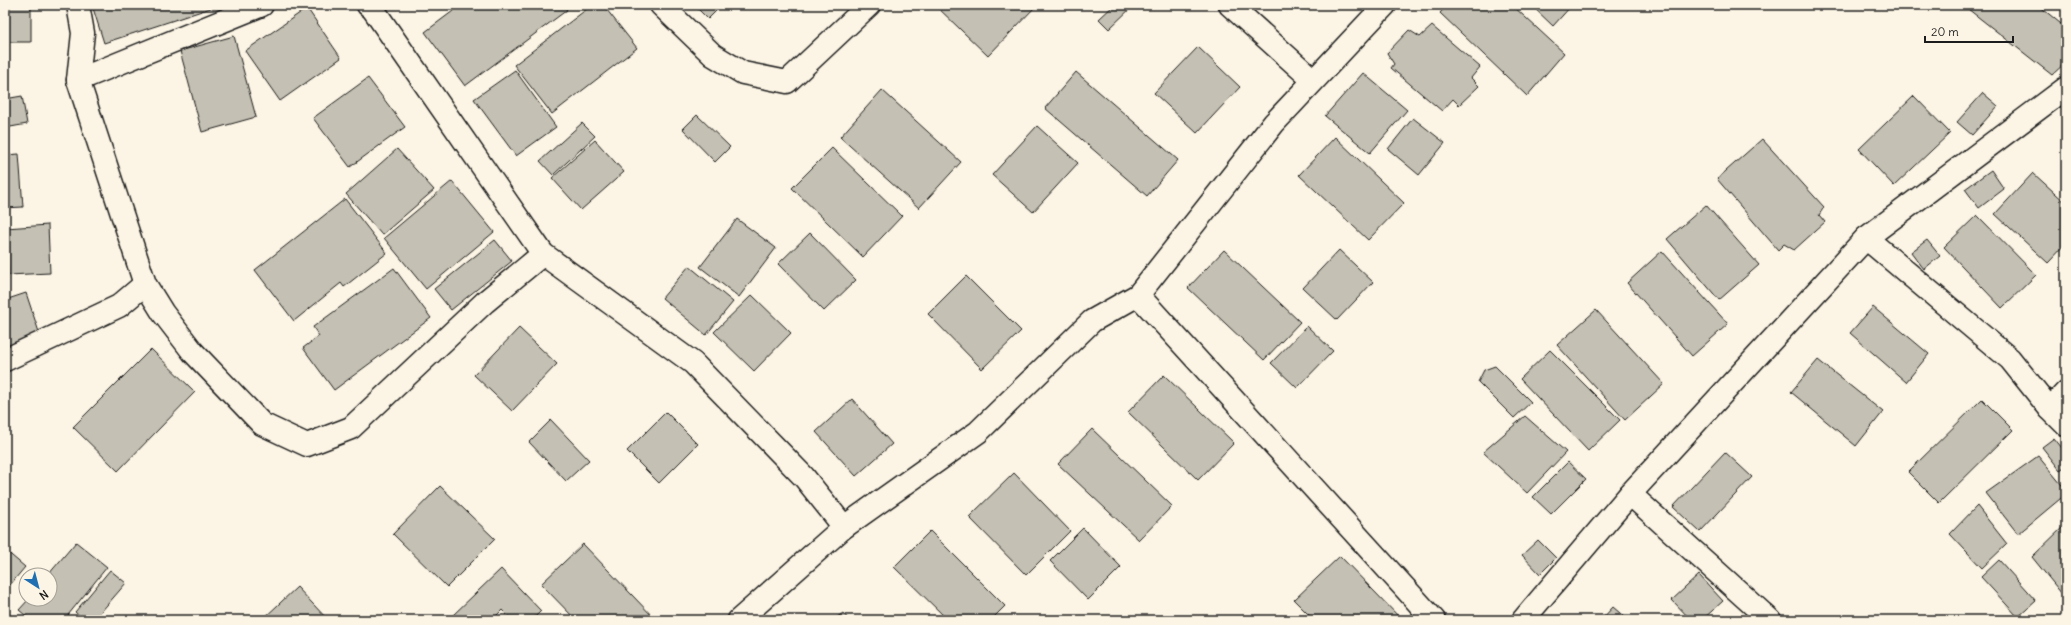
<svg xmlns="http://www.w3.org/2000/svg" width="2071" height="625" viewBox="0 0 2071 625" font-family="Delius,sans-serif">
	<style>
		.building { fill: #c4c0b3; stroke: #1c1c1c }
		.lines { fill: none; stroke-linecap: round; stroke-linejoin: round }
		.street-casing { stroke: #1c1c1c; stroke-width: 25 }
		.street { stroke: #fcf5e5; stroke-width: 22 }
	</style>
	<rect width="100%" height="100%" fill="#fcf5e5"/>
	<filter id="ink" filterUnits="userSpaceOnUse"><feTurbulence type="fractalNoise" baseFrequency=".025" numOctaves="2"/><feDisplacementMap in="SourceGraphic" scale="8" xChannelSelector="R" yChannelSelector="G"/><feConvolveMatrix kernelMatrix="1 2 1 2 8 2 1 2 1" color-interpolation-filters="sRGB"/></filter>
	<g filter="url(#ink)">
		<g class="building">
			<rect x="5" y="5" width="26" height="37"/>
			<polygon points="92,5 220,5 104,43"/>
			<polygon points="461,5 564,5 567,10 465,86 425,32"/>
			<polygon points="592,5 603,5 637,48 552,114 514,65"/>
			<polygon points="694,5 722,5 708,19"/>
			<polygon points="935,5 1035,5 1036,6 988,56"/>
			<polygon points="1114,5 1134,5 1109,29 1099,19"/>
			<polygon points="1447,5 1512,5 1564,53 1527,96 1440,13"/>
			<polygon points="1531,5 1572,5 1553,26"/>
			<polygon points="1971,5 2038,5 2066,28 2066,62 2052,75 1968,9"/>
			<polygon points="307,8 341,58 280,101 245,51"/>
			<polygon points="1432,26 1480,67 1471,78 1479,86 1459,105 1453,99 1442,111 1391,68 1394,64 1387,53 1409,30 1420,37"/>
			<polygon points="234,36 256,117 202,132 180,51"/>
			<polygon points="1198,47 1240,87 1197,133 1154,93"/>
			<polygon points="515,70 556,127 516,156 474,99"/>
			<polygon points="1076,72 1178,160 1147,196 1045,108"/>
			<polygon points="1363,73 1407,110 1370,153 1325,116"/>
			<polygon points="368,78 405,127 350,167 313,118"/>
			<polygon points="882,90 961,162 919,208 840,137"/>
			<polygon points="1983,93 1998,106 1972,135 1957,122"/>
			<polygon points="22,96 27,124 5,128 5,99"/>
			<polygon points="1914,96 1950,133 1894,186 1859,149"/>
			<polygon points="697,115 730,147 715,162 683,129"/>
			<polygon points="1413,118 1445,143 1419,175 1388,149"/>
			<polygon points="582,123 595,136 553,175 540,161"/>
			<polygon points="1037,126 1078,163 1033,212 992,175"/>
			<polygon points="1335,137 1404,203 1368,240 1299,175"/>
			<polygon points="1762,139 1824,207 1819,215 1825,222 1794,250 1784,244 1778,250 1717,179"/>
			<polygon points="595,140 624,172 581,210 552,178"/>
			<polygon points="832,148 902,216 863,257 792,188"/>
			<polygon points="397,149 434,190 382,235 346,194"/>
			<polygon points="19,154 23,207 5,208 5,155"/>
			<polygon points="1991,170 2004,189 1979,208 1965,189"/>
			<polygon points="2033,173 2066,203 2066,244 2048,263 1995,214"/>
			<polygon points="452,181 494,232 426,289 384,238"/>
			<polygon points="345,199 387,253 344,287 341,283 294,321 255,270"/>
			<polygon points="1706,205 1759,265 1719,300 1667,239"/>
			<polygon points="1977,215 2036,275 2002,308 1944,247"/>
			<polygon points="737,219 776,248 739,297 700,267"/>
			<polygon points="48,225 50,273 8,275 6,228"/>
			<polygon points="810,233 856,280 824,311 778,264"/>
			<polygon points="495,240 512,261 451,310 434,289"/>
			<polygon points="1927,240 1940,256 1924,269 1911,252"/>
			<polygon points="1224,250 1300,322 1264,360 1188,288"/>
			<polygon points="1339,250 1373,282 1337,320 1303,288"/>
			<polygon points="1662,251 1728,324 1692,356 1627,283"/>
			<polygon points="689,266 733,302 706,335 662,298"/>
			<polygon points="394,268 431,318 334,390 303,348 319,336 313,327"/>
			<polygon points="966,276 1021,331 982,369 928,314"/>
			<polygon points="26,293 40,335 5,347 5,300"/>
			<polygon points="752,295 791,333 754,371 714,332"/>
			<polygon points="1873,307 1929,354 1906,382 1850,333"/>
			<polygon points="1596,310 1664,384 1625,420 1557,345"/>
			<polygon points="1307,326 1333,351 1297,388 1271,363"/>
			<polygon points="519,328 557,364 512,411 474,375"/>
			<polygon points="151,349 195,392 118,471 73,427"/>
			<polygon points="1550,350 1620,420 1588,451 1520,379"/>
			<polygon points="1818,360 1883,412 1856,446 1791,392"/>
			<polygon points="1495,366 1531,402 1514,418 1478,382 1484,370"/>
			<polygon points="1164,375 1234,443 1198,480 1128,412"/>
			<polygon points="852,399 892,444 856,476 816,432"/>
			<polygon points="1982,399 2013,430 1939,503 1908,472"/>
			<polygon points="666,412 698,444 659,483 627,451"/>
			<polygon points="1525,416 1566,452 1527,493 1483,452"/>
			<polygon points="551,420 589,460 566,481 529,442"/>
			<polygon points="1092,429 1172,506 1139,540 1058,464"/>
			<polygon points="2054,438 2066,453 2066,466 2060,470 2042,447"/>
			<polygon points="1725,452 1752,477 1700,532 1673,507"/>
			<polygon points="2038,456 2066,490 2066,494 2018,534 1986,493"/>
			<polygon points="1568,462 1586,479 1551,514 1533,497"/>
			<polygon points="1014,473 1070,531 1026,575 969,517"/>
			<polygon points="440,486 495,539 447,587 393,534"/>
			<polygon points="1977,506 2007,544 1982,568 1950,534"/>
			<polygon points="2066,524 2066,599 2032,557"/>
			<polygon points="1083,528 1121,567 1088,600 1050,561"/>
			<polygon points="930,531 1005,606 991,620 948,620 894,567"/>
			<polygon points="1538,540 1556,558 1540,574 1522,555"/>
			<polygon points="76,542 107,567 64,620 31,620 19,610 29,599 50,599 50,575 48,575"/>
			<polygon points="583,544 656,620 576,620 541,584"/>
			<polygon points="5,550 25,567 5,591"/>
			<polygon points="1340,556 1402,620 1314,620 1294,600"/>
			<polygon points="1999,560 2036,601 2018,617 1981,577"/>
			<polygon points="501,569 541,611 532,620 512,620 502,610 495,617 498,620 456,620 452,616"/>
			<polygon points="110,570 126,583 94,620 84,620 75,612"/>
			<polygon points="1699,575 1723,601 1702,620 1691,620 1672,600"/>
			<polygon points="297,587 328,620 262,620"/>
			<polygon points="1613,607 1628,620 1601,620"/>
			<polygon points="843,613 849,620 833,620"/>
		</g>
		<g class="lines">
			<g class="street-casing">
				<g id="street">
					<polyline points="78,5 83,33 78,80 145,284 163,313 193,352 262,424 307,445 351,428 485,302 543,254"/>
					<polyline points="368,5 373,9 543,254 693,363 804,477 844,527"/>
					<polyline points="661,5 713,55 743,73 787,82 869,5"/>
					<polyline points="1230,5 1313,80"/>
					<polyline points="78,80 262,5"/>
					<polyline points="1866,238 2010,359 2050,409 2066,425"/>
					<polyline points="1138,295 1434,620"/>
					<polyline points="5,360 119,306 145,284"/>
					<polyline points="2050,409 2066,392"/>
					<polyline points="1630,494 1770,620"/>
					<polyline points="739,620 844,527 978,432 1092,321 1138,295 1274,123 1385,5"/>
					<polyline points="1523,620 1630,494 1866,238 2066,88"/>
				</g>
			</g>
			<use href="#street" class="street"/>
		</g>
	</g>
	<rect width="2071" height="625" fill="none" stroke="#fcf5e5" stroke-width="20"/>
	<rect x="10" y="10" width="2051" height="605" fill="none" stroke="#1c1c1c" stroke-width="1.5" filter="url(#ink)"/>
	<g transform="translate(38 587) rotate(144)"><circle r="19" fill="#fcf5e5" stroke="#a29e95"/>
	<path d="M0-3L7 15L0 10L-7 15Z" fill="#1f6fb2"/>
	<text y="-6" font-size="11" font-weight="bold" text-anchor="middle" fill="#1c1c1c">N</text>
	</g>
	<path d="M1925 36v6h88v-6" fill="none" stroke="#1c1c1c" stroke-width="2"/>
	<text x="1931" y="36" font-size="12" fill="#1c1c1c" stroke="#fcf5e5" stroke-width="3" paint-order="stroke">20 m</text>
</svg>
